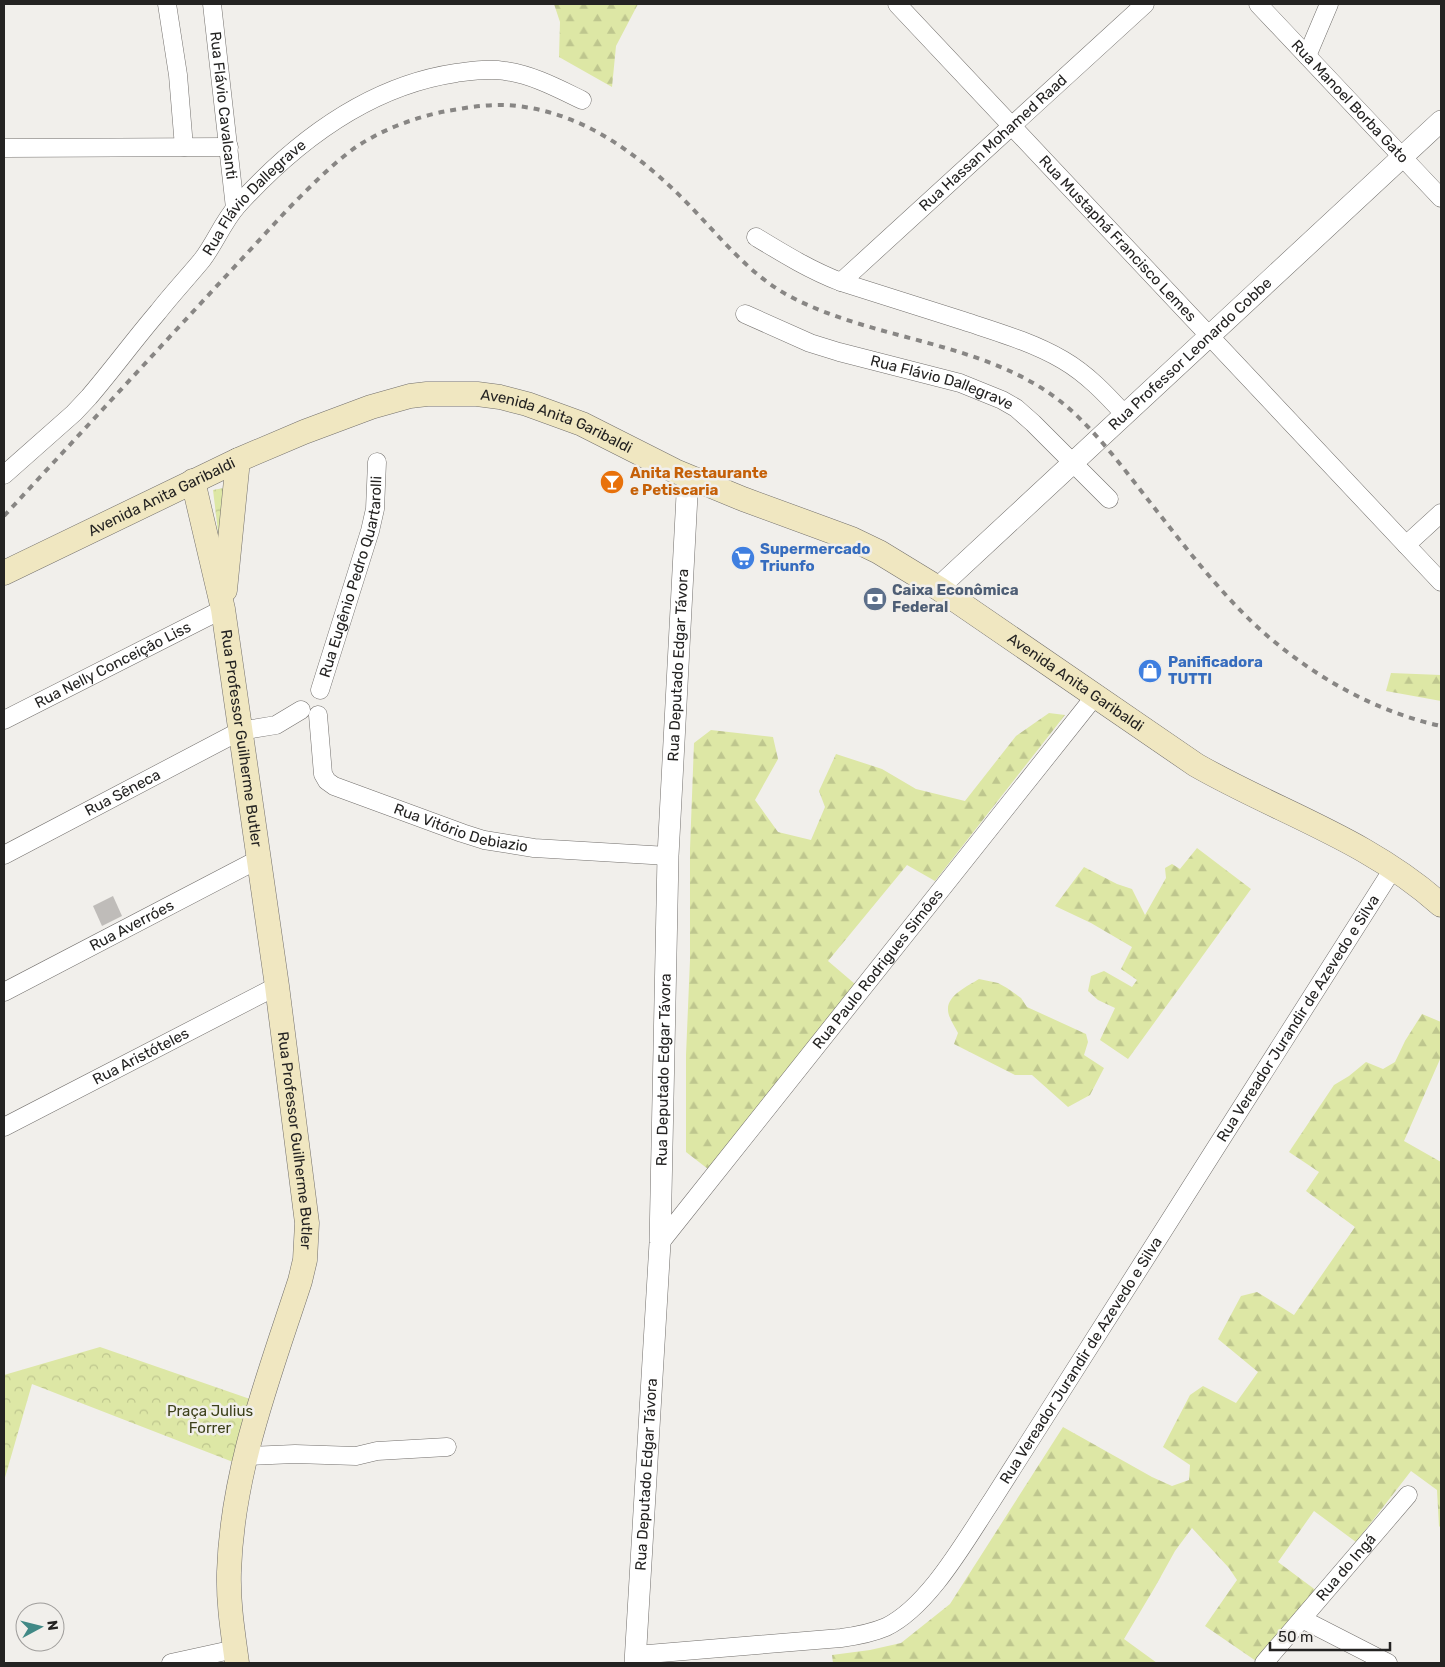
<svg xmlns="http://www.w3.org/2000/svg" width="1445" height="1667" viewBox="0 0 1445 1667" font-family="Rubik,sans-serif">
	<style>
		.forest { fill: url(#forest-firs) }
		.park { fill: url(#park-crowns) }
		.building { fill: #bfbcb9 }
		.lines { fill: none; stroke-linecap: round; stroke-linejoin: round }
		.minor-casing { stroke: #726f6c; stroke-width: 19 }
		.tertiary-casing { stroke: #726f6c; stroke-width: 22 }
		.secondary-casing { stroke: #726f6c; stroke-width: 25 }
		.minor { stroke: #fff; stroke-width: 18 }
		.tertiary { stroke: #fff; stroke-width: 21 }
		.secondary { stroke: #f0e7c1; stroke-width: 24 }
		.rail { stroke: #888684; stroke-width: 4; stroke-dasharray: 6 6; stroke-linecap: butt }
		.labels { text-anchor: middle; stroke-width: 5; stroke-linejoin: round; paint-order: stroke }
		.street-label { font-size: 15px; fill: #242322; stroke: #f1efeb }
		.food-label { font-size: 15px; font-weight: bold; fill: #c56008; stroke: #f1efeb; text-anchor: start }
		.shop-label { font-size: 15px; font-weight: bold; fill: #366cbe; stroke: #f1efeb; text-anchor: start }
		.service-label { font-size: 15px; font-weight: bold; fill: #4e5e75; stroke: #f1efeb; text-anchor: start }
		.park-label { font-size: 15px; fill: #3d411b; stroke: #f1efeb }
	</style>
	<defs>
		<pattern id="forest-firs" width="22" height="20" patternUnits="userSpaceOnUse" patternTransform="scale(1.25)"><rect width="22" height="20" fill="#dde7a5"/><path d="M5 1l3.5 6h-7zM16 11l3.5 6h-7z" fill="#bec68e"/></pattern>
		<pattern id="park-crowns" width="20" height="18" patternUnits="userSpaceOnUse" patternTransform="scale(1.25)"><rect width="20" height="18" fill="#dde7a5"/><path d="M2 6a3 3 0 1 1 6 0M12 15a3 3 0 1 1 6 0" fill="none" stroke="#bec68e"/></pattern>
	</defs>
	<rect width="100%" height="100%" fill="#f1efeb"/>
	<g class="forest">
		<polygon points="554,4 638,4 616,46 612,87 559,57 560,22"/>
		<polygon points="1391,673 1441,675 1441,701 1386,691"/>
		<polygon points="1049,713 1065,715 935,881 907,865 828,961 855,984 708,1169 686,1152 686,1055 690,960 690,849 694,743 711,730 773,737 778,759 755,800 778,832 811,840 825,807 819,791 836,754 882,769 916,789 965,801 1016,736"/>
		<polygon points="1197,848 1251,889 1128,1059 1100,1040 1115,1008 1098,1000 1088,991 1091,976 1104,971 1132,987 1137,980 1121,969 1132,947 1091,923 1055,906 1084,867 1117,884 1132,889 1145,915 1166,878 1165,868 1172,864 1180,869"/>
		<path d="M 979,979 L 998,983 L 1007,988 L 1021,998 L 1027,1007 L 1086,1034 L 1088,1042 L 1084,1055 L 1104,1068 L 1090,1095 L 1068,1107 L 1032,1075 L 1015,1075 L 954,1044 L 958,1033 C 955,1027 948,1017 948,1010 C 947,995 968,986 979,979 Z"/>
		<polygon points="1422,1014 1441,1022 1441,1057 1404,1141 1441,1162 1441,1528 1439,1526 1437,1490 1411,1471 1356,1542 1314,1511 1278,1562 1317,1591 1256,1661 1205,1626 1237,1580 1229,1568 1192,1528 1175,1551 1155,1587 1124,1639 1157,1663 833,1663 832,1655 870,1650 901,1643 950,1604 1063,1427 1152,1477 1172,1486 1189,1480 1190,1465 1163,1447 1190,1395 1203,1386 1236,1403 1258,1372 1218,1339 1241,1296 1257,1292 1294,1315 1355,1227 1306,1191 1319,1172 1289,1152 1334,1085 1349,1076 1366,1062 1383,1069 1395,1062 1405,1041"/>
	</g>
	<g class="park">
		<polygon points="229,487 222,565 213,490"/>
		<polygon points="100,1347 250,1399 233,1462 32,1384 4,1481 4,1375"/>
	</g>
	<polygon class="building" points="113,896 122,916 102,926 93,906"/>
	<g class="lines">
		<g class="minor-casing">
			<g id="minor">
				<polyline points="167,4 178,75 184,147"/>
				<path id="s1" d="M 212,4 L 235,208"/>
				<path id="s2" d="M 897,4 L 1441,582"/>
				<path id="s3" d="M 1258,4 L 1441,198"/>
				<polyline points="1307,56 1329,4"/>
				<polyline points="4,148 229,147"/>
				<path d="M 756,237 C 784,254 810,270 841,282 C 882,295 923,308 964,321 C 997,332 1032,342 1063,360 C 1087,374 1106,394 1125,415"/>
				<path id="s4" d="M 841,282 L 1145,4"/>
				<path id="s5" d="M 745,314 L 810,343 L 839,352 L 960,383 L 1002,400 L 1016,408 L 1033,423 L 1109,499"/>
				<path id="s6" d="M 4,475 L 74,413 L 89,397 C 113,369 134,340 158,312 C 172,294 188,277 202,260 C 215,243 223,222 237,206 C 295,142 368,86 456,73 C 471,71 489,68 505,71 C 533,75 557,88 582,100"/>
				<polyline points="1406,545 1441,513"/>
				<path id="s7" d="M 320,690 L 370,531 L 375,509 L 377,462"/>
				<path id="s8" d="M 318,715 L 323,774 L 327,781 L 334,786 L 462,833 L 484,840 L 534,848 L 668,856"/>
				<path id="s9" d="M 4,720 L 223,609"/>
				<path id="s10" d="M 4,855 L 240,731 L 276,725 L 301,710"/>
				<path id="s11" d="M 4,992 L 259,859"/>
				<path id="s12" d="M 4,1127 L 277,986"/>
				<path id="s13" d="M 660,1243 L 1095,696"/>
				<polyline points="245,1456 295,1454 356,1456 377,1451 447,1447"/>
				<polyline points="1302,1619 1388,1663"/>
				<path id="s14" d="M 636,1655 L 841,1638 C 856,1636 872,1633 886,1627 C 929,1606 965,1541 991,1502 L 1394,867"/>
				<polyline points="171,1663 235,1649"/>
				<path id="s15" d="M 1264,1663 L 1408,1495"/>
			</g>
		</g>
		<g class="tertiary-casing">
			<g id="tertiary">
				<path id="s16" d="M 938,588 L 1441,121"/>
				<path id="s17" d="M 635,1663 L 660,1243 L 668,856 L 688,476"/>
			</g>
		</g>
		<g class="secondary-casing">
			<g id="secondary">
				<path id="s18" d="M 193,481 L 223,609 L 277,986 L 307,1223 L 305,1260 L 300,1281 C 269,1376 232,1471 229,1572 C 228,1603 233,1633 237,1663"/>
				<path id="s19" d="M 4,573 L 238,460 L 304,432 L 371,407 L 410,396 L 427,394 L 477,394 L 500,397 L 527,404 L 582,424 L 675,471 L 743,499 L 852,539 L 879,552 L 938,588 L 1196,765 C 1280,813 1367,839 1441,905"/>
				<polyline points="225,590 238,460"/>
			</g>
		</g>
		<use href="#minor" class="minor"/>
		<use href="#tertiary" class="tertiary"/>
		<use href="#secondary" class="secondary"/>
		<path class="rail" d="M 4,516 L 288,209 C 310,187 331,165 356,147 C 383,129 416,117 447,111 C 470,107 494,103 517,106 C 580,113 631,149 675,191 C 714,228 746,275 795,299 C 885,344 998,342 1074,413 C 1106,443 1133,481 1160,515 C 1189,552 1218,589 1252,622 C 1304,671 1371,711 1441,726"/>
	</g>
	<defs>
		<g id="bar-disc" transform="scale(1.25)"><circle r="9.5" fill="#e8710a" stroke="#f1efeb"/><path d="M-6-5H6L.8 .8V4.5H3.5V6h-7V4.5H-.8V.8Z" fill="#fff"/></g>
		<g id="supermarket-disc" transform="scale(1.25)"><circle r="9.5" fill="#3f7fe0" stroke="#f1efeb"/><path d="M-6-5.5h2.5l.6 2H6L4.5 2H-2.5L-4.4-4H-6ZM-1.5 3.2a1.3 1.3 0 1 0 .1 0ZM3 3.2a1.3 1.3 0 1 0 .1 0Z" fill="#fff"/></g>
		<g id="bank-disc" transform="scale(1.25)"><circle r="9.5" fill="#5c6f8a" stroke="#f1efeb"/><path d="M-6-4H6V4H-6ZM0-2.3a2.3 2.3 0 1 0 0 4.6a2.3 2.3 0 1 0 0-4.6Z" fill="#fff"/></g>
		<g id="shop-disc" transform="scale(1.25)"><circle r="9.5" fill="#3f7fe0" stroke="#f1efeb"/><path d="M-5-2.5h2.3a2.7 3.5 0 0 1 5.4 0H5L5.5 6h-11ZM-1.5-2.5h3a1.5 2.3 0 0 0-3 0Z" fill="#fff"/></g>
	</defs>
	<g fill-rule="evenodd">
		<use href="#bar-disc" x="612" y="482"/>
		<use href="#supermarket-disc" x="743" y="558"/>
		<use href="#bank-disc" x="875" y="599"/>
		<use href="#shop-disc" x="1150" y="671"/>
	</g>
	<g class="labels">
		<g class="street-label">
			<text dy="5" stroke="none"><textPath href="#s3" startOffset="134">Rua Manoel Borba Gato</textPath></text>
			<text dy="5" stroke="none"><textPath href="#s1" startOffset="102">Rua Flávio Cavalcanti</textPath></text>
			<text dy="5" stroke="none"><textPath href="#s4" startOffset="206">Rua Hassan Mohamed Raad</textPath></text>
			<text dy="5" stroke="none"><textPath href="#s6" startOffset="375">Rua Flávio Dallegrave</textPath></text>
			<text dy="5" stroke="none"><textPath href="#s2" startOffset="322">Rua Mustaphá Francisco Lemes</textPath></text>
			<text dy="5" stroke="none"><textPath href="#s16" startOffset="344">Rua Professor Leonardo Cobbe</textPath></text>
			<text dy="5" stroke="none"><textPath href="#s5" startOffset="209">Rua Flávio Dallegrave</textPath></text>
			<text dy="5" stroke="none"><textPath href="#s19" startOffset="595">Avenida Anita Garibaldi</textPath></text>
			<text dy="5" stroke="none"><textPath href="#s19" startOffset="175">Avenida Anita Garibaldi</textPath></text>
			<text dy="5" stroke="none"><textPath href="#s7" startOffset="118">Rua Eugênio Pedro Quartarolli</textPath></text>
			<text dy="5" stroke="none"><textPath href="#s9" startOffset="122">Rua Nelly Conceição Liss</textPath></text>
			<text dy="5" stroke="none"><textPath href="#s17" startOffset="999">Rua Deputado Edgar Távora</textPath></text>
			<text dy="5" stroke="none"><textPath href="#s19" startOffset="1180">Avenida Anita Garibaldi</textPath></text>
			<text dy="5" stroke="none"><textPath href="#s18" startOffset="262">Rua Professor Guilherme Butler</textPath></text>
			<text dy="5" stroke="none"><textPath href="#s10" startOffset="134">Rua Sêneca</textPath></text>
			<text dy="5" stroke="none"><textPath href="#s8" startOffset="210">Rua Vitório Debiazio</textPath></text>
			<text dy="5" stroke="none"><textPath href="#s11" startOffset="144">Rua Averróes</textPath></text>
			<text dy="5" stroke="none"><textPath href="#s13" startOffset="350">Rua Paulo Rodrigues Simões</textPath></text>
			<text dy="5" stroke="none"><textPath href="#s14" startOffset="990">Rua Vereador Jurandir de Azevedo e Silva</textPath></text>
			<text dy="5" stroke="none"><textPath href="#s12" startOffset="154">Rua Aristóteles</textPath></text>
			<text dy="5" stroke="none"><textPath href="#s17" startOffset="594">Rua Deputado Edgar Távora</textPath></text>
			<text dy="5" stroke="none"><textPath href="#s18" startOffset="668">Rua Professor Guilherme Butler</textPath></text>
			<text dy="5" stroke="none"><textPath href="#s14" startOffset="585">Rua Vereador Jurandir de Azevedo e Silva</textPath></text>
			<text dy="5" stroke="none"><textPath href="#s17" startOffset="189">Rua Deputado Edgar Távora</textPath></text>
			<text dy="5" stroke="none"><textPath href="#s15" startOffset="126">Rua do Ingá</textPath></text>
		</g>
		<g class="food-label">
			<text x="630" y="478">Anita Restaurante<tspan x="630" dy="17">e Petiscaria</tspan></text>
		</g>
		<g class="shop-label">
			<text x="760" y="554">Supermercado<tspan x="760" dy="17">Triunfo</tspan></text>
			<text x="1168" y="667">Panificadora<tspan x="1168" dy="17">TUTTI</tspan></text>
		</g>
		<g class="service-label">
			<text x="892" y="595">Caixa Econômica<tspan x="892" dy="17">Federal</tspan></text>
		</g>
		<g class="park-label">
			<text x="210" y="1416">Praça Julius<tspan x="210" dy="17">Forrer</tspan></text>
		</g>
	</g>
	<rect width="1445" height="1667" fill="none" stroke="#242322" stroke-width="10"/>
	<g transform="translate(40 1627) rotate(83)"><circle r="24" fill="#f1efeb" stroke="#9f9d9b"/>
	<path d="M0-4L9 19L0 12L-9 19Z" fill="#418986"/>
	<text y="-8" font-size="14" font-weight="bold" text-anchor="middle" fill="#242322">N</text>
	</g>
	<path d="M1270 1642v8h120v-8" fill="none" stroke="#242322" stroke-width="2.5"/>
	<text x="1278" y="1642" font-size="15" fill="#242322" stroke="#f1efeb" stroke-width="4" paint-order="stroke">50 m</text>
</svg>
